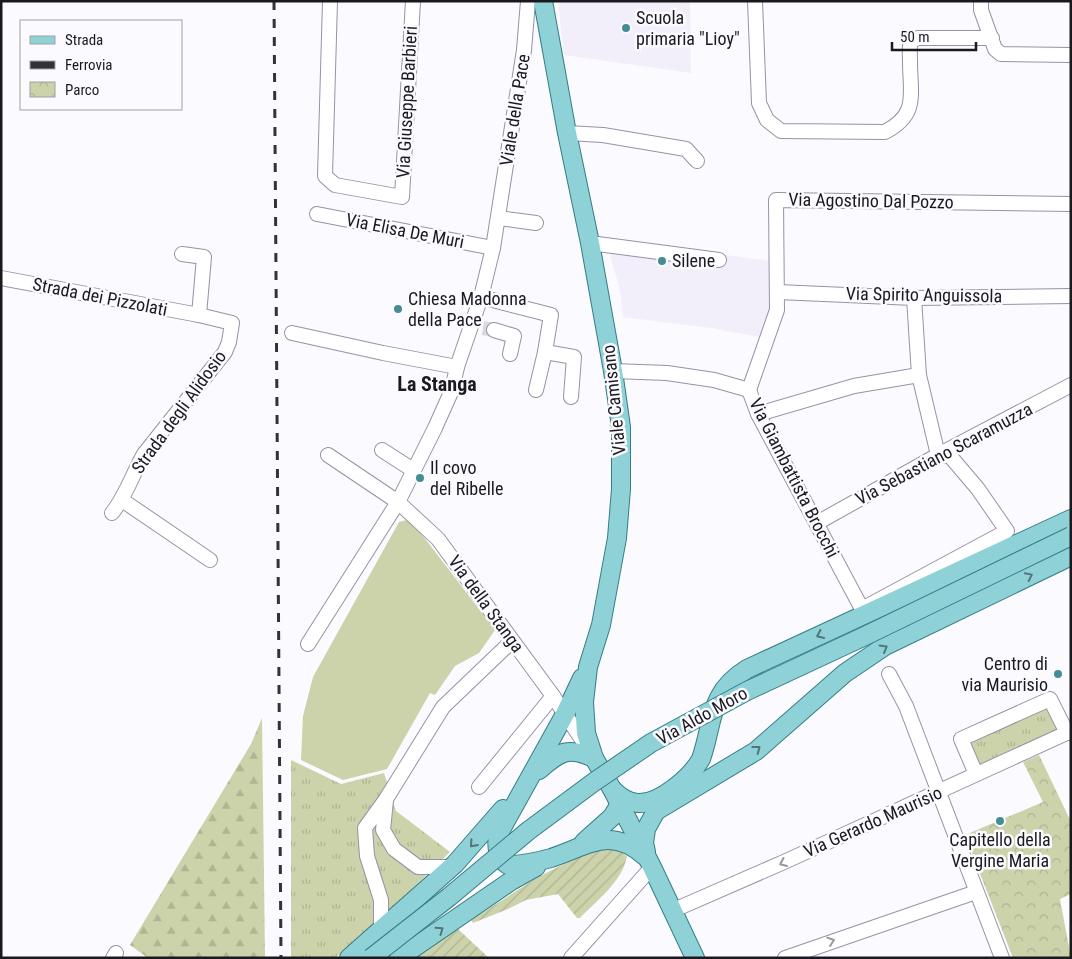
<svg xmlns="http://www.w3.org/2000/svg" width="1072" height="959" viewBox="0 0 1072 959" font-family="'Roboto Condensed',sans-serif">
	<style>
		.built { fill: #f2effb }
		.grass { fill: url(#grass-tufts) }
		.forest { fill: url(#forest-firs) }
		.park { fill: url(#park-crowns) }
		.garden { fill: url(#garden-furrows) }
		.pitch { fill: #ccd2aa }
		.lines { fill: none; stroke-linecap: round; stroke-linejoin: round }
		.minor-tunnel { stroke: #d9d8dd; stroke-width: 14; stroke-dasharray: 14 7; stroke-linecap: butt }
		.minor-casing { stroke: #9792a5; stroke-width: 16 }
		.major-casing { stroke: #357d85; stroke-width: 20 }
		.minor { stroke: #fff; stroke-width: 14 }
		.major { stroke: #8ed1d7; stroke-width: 18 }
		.rail { stroke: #343238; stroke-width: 3; stroke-dasharray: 9 9; stroke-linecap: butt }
		.major-bridge-casing { stroke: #357d85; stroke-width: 20; stroke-linecap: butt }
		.major-bridge { stroke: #8ed1d7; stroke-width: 18 }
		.oneway { stroke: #54757c }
		.oneway2 { stroke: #98989b }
		.poi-dot { fill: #458c94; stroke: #fbfafe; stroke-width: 2 }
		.labels { text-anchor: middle; stroke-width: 5; stroke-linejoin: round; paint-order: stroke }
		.poi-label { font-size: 18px; fill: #1b1920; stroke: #fbfafe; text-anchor: start }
		.street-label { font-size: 18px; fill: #1b1920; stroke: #fbfafe }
		.quarter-label { font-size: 20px; font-weight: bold; fill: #1b1920; stroke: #fbfafe }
	</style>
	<defs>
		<pattern id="grass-tufts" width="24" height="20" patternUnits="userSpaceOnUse" patternTransform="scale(1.25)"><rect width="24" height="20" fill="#ccd2aa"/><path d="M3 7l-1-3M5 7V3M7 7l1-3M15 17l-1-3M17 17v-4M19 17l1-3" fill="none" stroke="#afb492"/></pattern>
		<pattern id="forest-firs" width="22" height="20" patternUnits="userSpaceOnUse" patternTransform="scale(1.25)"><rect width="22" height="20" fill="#ccd2aa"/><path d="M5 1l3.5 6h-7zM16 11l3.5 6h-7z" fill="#afb492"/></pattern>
		<pattern id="park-crowns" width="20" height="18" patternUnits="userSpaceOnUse" patternTransform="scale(1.25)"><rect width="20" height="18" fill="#ccd2aa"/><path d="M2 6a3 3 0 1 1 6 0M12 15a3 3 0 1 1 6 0" fill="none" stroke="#afb492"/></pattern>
		<pattern id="garden-furrows" width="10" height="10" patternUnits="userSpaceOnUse" patternTransform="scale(1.25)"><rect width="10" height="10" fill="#ccd2aa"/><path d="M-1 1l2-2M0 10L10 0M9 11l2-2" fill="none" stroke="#afb492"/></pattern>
	</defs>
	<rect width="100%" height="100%" fill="#fbfafe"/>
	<g class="built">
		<polygon points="558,1 690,1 691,73 564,55"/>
		<polygon points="607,245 705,252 769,261 774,299 765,338 711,328 623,317 620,290"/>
	</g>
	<g class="grass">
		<polygon points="1046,707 1057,729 979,765 969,742"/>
		<polygon points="291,760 341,784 384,773 396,811 450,852 398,903 335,958 291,958"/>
	</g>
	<polygon class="forest" points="262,718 265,958 148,958 130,945 251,744"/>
	<polygon class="park" points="1039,755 1071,822 1071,894 1060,899 1071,958 1013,958 965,835 1043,802 1023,762"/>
	<g class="garden">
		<path d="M 596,848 L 616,849 L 627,856 C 623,881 597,900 580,918 L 577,918 L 558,894 L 526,900 L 508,909 L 473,923 L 471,920 L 538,877 Z"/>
		<polygon points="458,929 489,958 415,958 419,954"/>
	</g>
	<polygon class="pitch" points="410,519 495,630 479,653 455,666 435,695 430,693 387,769 343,780 301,760 303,716 313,677 399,522"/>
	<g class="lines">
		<polyline class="minor-tunnel" points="483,328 494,330"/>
		<g class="minor-casing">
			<g id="minor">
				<polyline points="330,1 325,176 335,185 402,197 413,1"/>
				<path d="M 755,1 L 759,103 L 767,120 L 781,131 L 885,132 C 919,114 910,95 910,61 C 910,54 909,47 911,41 L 918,38 L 992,38"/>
				<polyline points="981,1 981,10 995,49 1001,54 1071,55"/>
				<polyline points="567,133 603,135 686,149 697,161"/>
				<polyline points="317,214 493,248"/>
				<polyline points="499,218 536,223"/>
				<polyline points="590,243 719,260"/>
				<polyline points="182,254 204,257 199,315"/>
				<path d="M 1,278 L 199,315 L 232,323 L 229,342 L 225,352 L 144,454 C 133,473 126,496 112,513"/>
				<polyline points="778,292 914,298 1071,296"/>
				<polyline points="481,297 551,315 545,352 536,390"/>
				<polyline points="494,330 514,336 510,354"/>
				<polyline points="292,333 383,353 457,367"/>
				<polyline points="545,352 574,357 571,397"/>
				<polyline points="613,371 667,373 714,380 749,390"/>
				<polyline points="749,390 758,414 862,609 1007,531 978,489 950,456 938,455 919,375 914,298"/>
				<polyline points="749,390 777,310 776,200 1071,204"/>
				<polyline points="758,414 854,386 919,375"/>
				<polyline points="382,450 413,470"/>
				<polyline points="328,455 398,502 438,539 553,696 587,747"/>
				<polyline points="122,500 210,560"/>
				<polyline points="817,523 938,455 1071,385"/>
				<polyline points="308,644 398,502 435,428 452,390 457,367 481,297 493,248 524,50 528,1"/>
				<polyline points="889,674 906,706 1002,958"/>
				<polyline points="976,774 961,739 1050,699 1067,733"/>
				<polyline points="479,787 553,696"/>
				<polyline points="386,800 383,830 394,849 418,867 451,867"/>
				<polyline points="674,910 784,862 1071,731"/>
				<polyline points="381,929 381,900 367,856 365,828 386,799 443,707 512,641"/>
				<polyline points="113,958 116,953"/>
				<polyline points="571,958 652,867"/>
				<polyline points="785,958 976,892"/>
			</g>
		</g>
		<g class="major-casing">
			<g id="major">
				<polyline points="543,1 567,133 590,243 613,371 621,427 621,489 617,538 601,625 588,667 584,702 586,733 594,758 612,789 652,867 695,958"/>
				<path d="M 582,678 L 565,714 L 498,835 C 496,847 498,859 508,865 C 523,865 537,862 551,858 C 588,846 610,825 646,857"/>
				<path d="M 539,770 C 559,752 568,746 594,758"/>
				<path d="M 612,789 C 619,796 627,802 637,803 C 659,805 691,777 701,759 C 714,722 708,693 747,669 L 1071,519"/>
				<polyline points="584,842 612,817 620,804"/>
				<polyline points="646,852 644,843 646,829 656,811 756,751 845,673 885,646 1071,556"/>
				<polyline points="349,958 455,864 503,809"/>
				<polyline points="399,958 511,881 536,867"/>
			</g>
		</g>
		<use href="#minor" class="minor"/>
		<use href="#major" class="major"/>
		<polyline class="rail" points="274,1 281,958"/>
		<g class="major-bridge-casing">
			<polyline id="major-bridge" points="371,958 449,897 528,831 594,782 651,743 747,691 867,635 1071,536"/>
		</g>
		<use href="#major-bridge" class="major-bridge"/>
	</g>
	<defs><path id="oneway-chevron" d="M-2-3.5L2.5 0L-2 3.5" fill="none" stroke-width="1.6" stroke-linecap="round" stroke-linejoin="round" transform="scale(1.25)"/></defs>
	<g class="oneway">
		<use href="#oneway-chevron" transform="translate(1029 576) rotate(-26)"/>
		<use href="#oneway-chevron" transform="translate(820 635) rotate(155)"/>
		<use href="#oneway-chevron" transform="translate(884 648) rotate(-30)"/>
		<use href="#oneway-chevron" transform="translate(757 749) rotate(-37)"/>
		<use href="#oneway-chevron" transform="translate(473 844) rotate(132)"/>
		<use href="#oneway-chevron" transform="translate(440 930) rotate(-35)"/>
	</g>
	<g class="oneway2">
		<use href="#oneway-chevron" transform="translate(783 863) rotate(156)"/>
		<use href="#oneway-chevron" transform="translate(831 941) rotate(-19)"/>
	</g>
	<g class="poi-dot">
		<circle cx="626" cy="28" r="5"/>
		<circle cx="662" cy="261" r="5"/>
		<circle cx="398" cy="309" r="5"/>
		<circle cx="420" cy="478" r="5"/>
		<circle cx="1058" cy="674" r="5"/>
		<circle cx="1000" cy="821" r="5"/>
	</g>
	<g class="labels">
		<g class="poi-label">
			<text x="636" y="24">Scuola<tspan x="636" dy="21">primaria "Lioy"</tspan></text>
			<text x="672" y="267">Silene</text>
			<text x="408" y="305">Chiesa Madonna<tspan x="408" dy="21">della Pace</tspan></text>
			<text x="430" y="474">Il covo<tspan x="430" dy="21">del Ribelle</tspan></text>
			<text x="1048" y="670" text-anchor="end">Centro di<tspan x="1048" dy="21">via Maurisio</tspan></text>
			<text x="1000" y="846" text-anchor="middle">Capitello della<tspan x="1000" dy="21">Vergine Maria</tspan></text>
		</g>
		<g class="street-label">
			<text transform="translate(407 102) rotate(-87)" y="6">Via Giuseppe Barbieri</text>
			<text transform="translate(515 110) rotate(-81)" y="6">Viale della Pace</text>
			<text transform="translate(871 201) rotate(1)" y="6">Via Agostino Dal Pozzo</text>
			<text transform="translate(405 231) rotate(11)" y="6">Via Elisa De Muri</text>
			<text transform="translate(924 295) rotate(1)" y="6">Via Spirito Anguissola</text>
			<text transform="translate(100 297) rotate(11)" y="6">Strada dei Pizzolati</text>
			<text transform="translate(614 400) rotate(-96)" y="6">Viale Camisano</text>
			<text transform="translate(179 412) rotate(-54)" y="6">Strada degli Alidosio</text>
			<text transform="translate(944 454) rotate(-28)" y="6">Via Sebastiano Scaramuzza</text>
			<text transform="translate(794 478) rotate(63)" y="6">Via Giambattista Brocchi</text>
			<text transform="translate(486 604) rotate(54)" y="6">Via della Stanga</text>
			<text transform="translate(702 716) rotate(-29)" y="6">Via Aldo Moro</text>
			<text transform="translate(873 822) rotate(-24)" y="6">Via Gerardo Maurisio</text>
		</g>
		<g class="quarter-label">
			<text x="437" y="391">La Stanga</text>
		</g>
	</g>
	<rect width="1072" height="959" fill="none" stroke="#1b1920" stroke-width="5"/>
	<rect x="20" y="20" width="162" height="90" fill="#fbfafe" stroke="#a1a0a5"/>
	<rect x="30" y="36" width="25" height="8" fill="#8ed1d7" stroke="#a1a0a5"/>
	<text x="65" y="45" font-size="15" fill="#1b1920">Strada</text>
	<rect x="30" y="61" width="25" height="8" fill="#343238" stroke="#a1a0a5"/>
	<text x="65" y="70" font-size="15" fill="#1b1920">Ferrovia</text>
	<rect x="30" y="82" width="25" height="15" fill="url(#park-crowns)" stroke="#a1a0a5"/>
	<text x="65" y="95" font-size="15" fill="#1b1920">Parco</text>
	<path d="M892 42v8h84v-8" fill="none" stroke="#1b1920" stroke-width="2.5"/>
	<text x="900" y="42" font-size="15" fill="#1b1920" stroke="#fbfafe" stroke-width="4" paint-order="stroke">50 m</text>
</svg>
